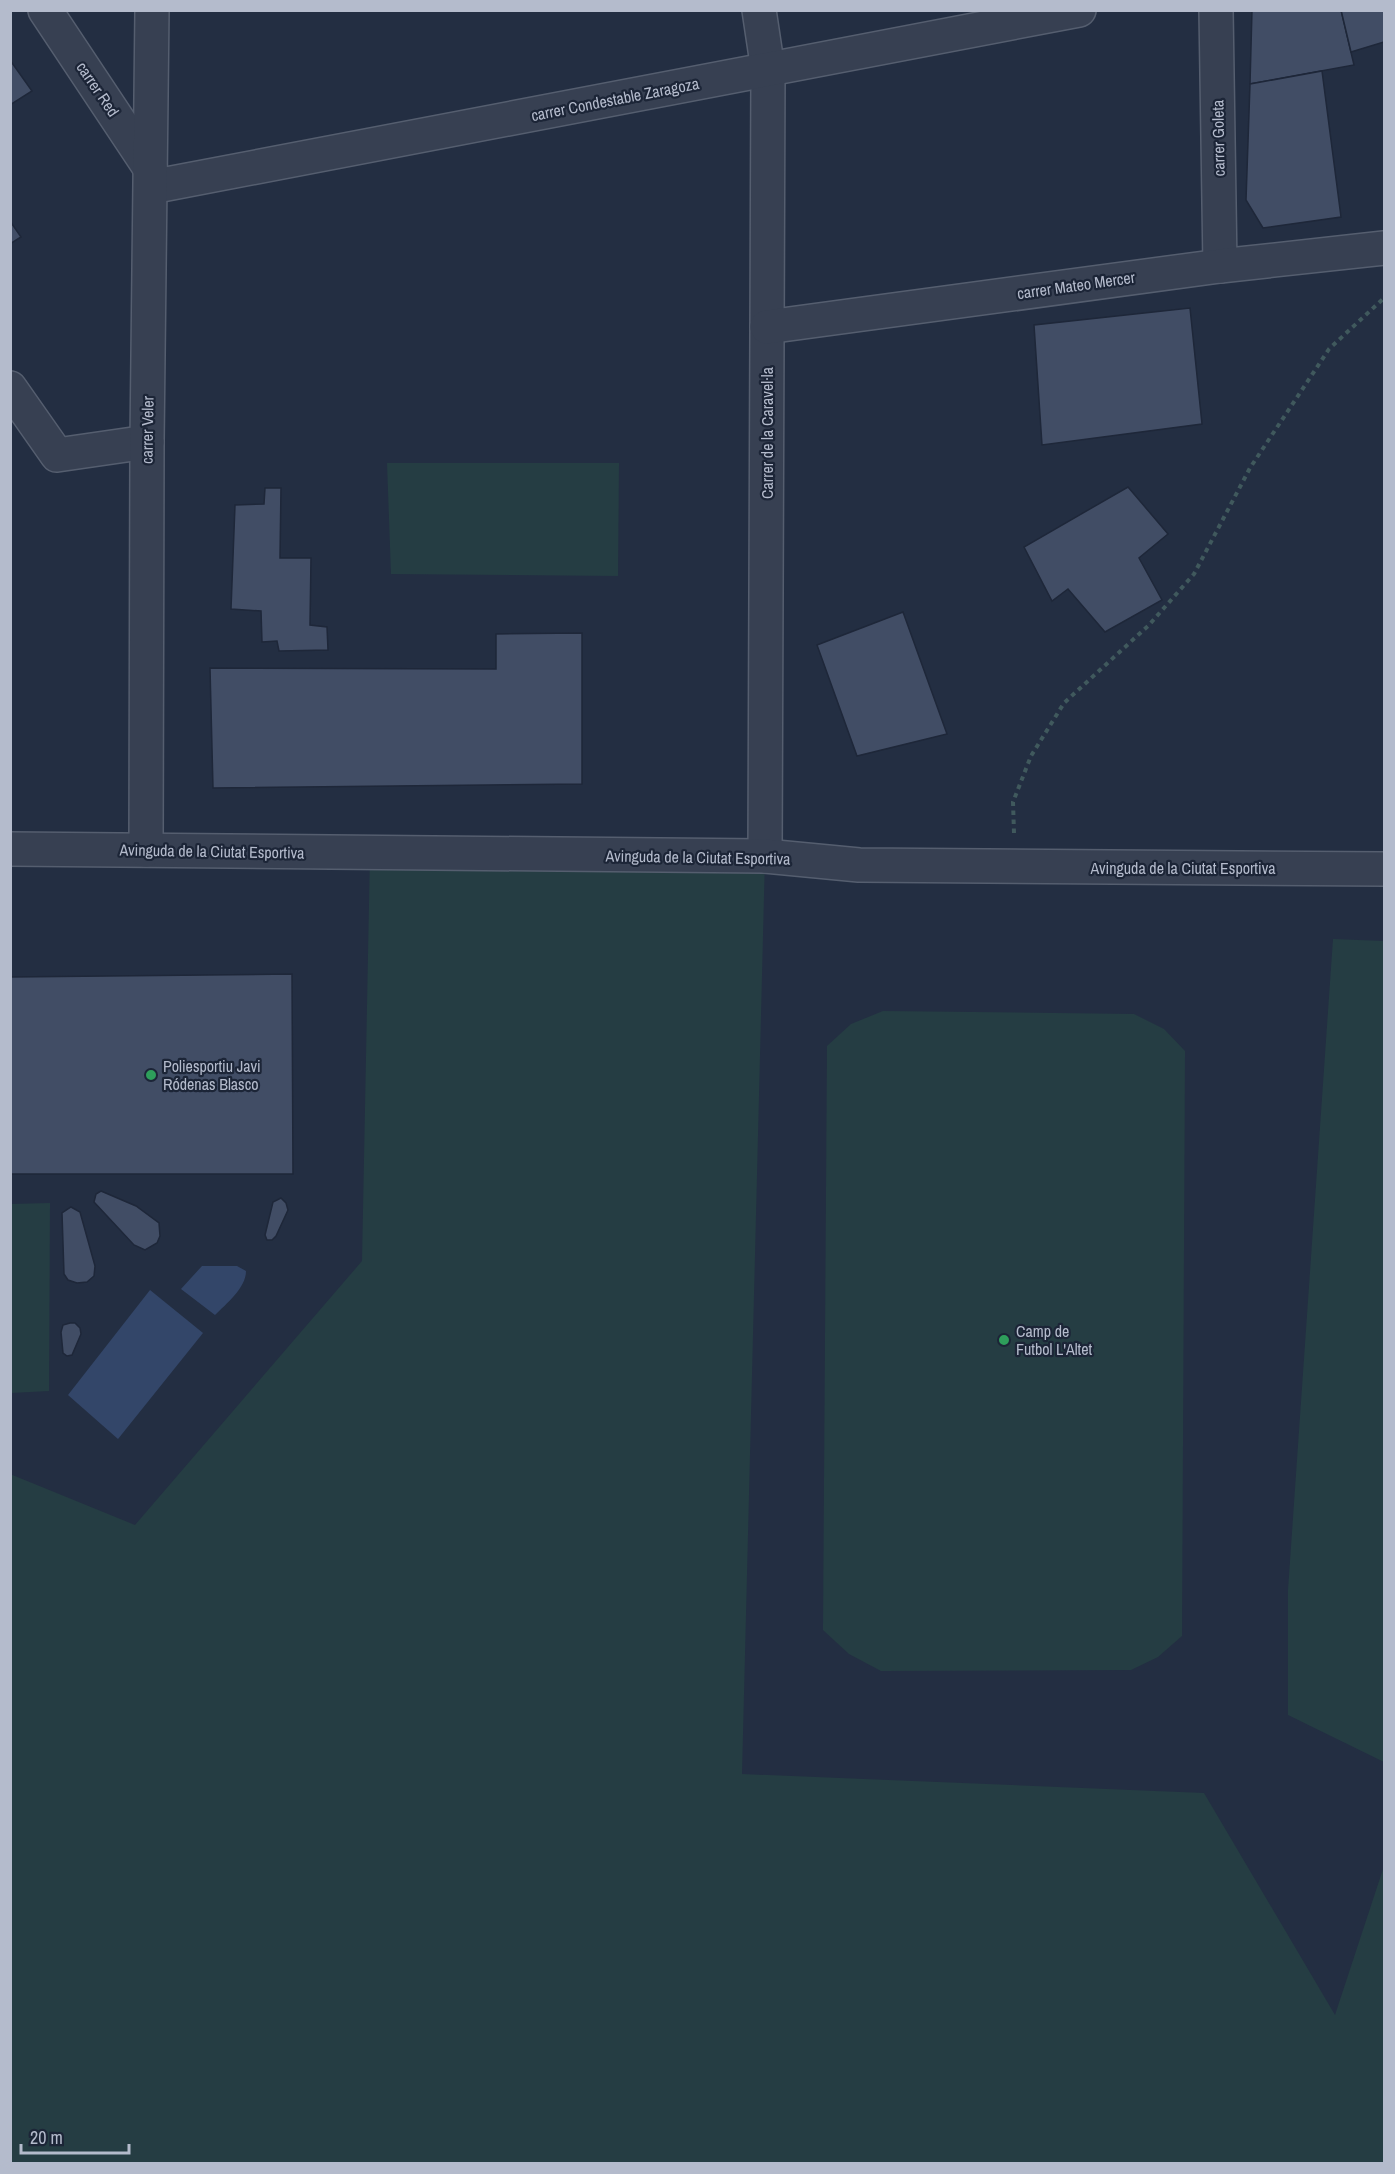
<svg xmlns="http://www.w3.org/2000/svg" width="1395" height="2174" viewBox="0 0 1395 2174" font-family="'Archivo Narrow',sans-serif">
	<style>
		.green { fill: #253d43 }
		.water { fill: #334669 }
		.building { fill: #414d65; stroke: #1e2739; stroke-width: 1.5 }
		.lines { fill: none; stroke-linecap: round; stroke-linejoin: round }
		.minor-casing { stroke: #555e6f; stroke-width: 36 }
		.path { stroke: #40595d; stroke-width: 4; stroke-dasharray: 4.5 4.5; stroke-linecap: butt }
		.minor { stroke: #374052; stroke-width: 33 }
		.leisure-dot { fill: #2e9e5b; stroke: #1c2537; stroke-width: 2 }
		.labels { text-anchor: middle; stroke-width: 4.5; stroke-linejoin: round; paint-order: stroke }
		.street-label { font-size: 16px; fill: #b4bbcc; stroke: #1c2537 }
		.poi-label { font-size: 16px; fill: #b4bbcc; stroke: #1c2537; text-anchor: start }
	</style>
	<rect width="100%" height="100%" fill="#232e42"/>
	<g class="green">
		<polygon points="387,463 619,463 618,576 391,574"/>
		<polygon points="370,853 765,856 742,1774 1204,1793 1335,2015 1384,1866 1384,2163 11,2163 10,1474 135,1525 362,1261"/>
		<polygon points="1333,939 1384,941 1384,1762 1288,1715 1288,1590"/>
		<polygon points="883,1011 1134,1014 1164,1029 1185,1051 1182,1636 1158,1657 1131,1670 881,1671 849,1654 823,1630 827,1046 851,1024"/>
		<polygon points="50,1203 49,1391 11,1393 11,1204"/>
	</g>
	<g class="water">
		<path d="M 202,1266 L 237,1266 L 246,1271 C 246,1288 226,1304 215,1315 L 181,1289 Z"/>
		<polygon points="150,1290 203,1333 118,1439 68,1395"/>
	</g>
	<g class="building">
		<polygon points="1252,10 1341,10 1354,65 1250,84"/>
		<polygon points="1341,10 1384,10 1384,42 1351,52"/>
		<polygon points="10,60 32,91 10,105"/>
		<polygon points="1322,71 1341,217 1263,228 1246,200 1250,84"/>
		<polygon points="10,221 21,237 10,244"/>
		<polygon points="1190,308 1202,424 1042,445 1034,325"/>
		<polygon points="1128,487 1168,534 1139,558 1162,600 1105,632 1068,589 1052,601 1024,547"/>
		<polygon points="265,488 281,488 280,558 311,558 310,625 327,627 328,650 279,651 277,641 262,642 261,611 231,609 235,505 264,504"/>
		<polygon points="903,612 947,734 857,756 817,645"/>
		<polygon points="582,633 582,784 213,788 210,668 496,669 496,634"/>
		<polygon points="292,974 293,1174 10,1174 10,977"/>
		<polygon points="101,1191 136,1206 159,1223 160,1236 157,1243 145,1250 134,1245 94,1202 96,1194"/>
		<polygon points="281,1198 286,1203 288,1210 276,1236 272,1240 267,1240 265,1235 273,1202"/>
		<polygon points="71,1207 80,1212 95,1266 94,1276 87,1282 77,1283 68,1280 64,1274 62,1213"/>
		<polygon points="70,1323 75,1323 80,1328 81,1334 72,1355 67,1356 63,1353 61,1332 63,1325"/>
	</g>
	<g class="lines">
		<g class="minor-casing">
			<g id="minor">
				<polyline points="45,10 150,168"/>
				<polyline points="759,10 768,70 765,856"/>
				<polyline points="1216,10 1220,266"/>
				<polyline points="151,187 1079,10"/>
				<polyline points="767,327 1220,266 1384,248"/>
				<polyline points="10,388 57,455 147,442"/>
				<polyline points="10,849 765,856 859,865 1384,869"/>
				<polyline points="146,850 147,442 152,10"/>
			</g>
		</g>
		<polyline class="path" points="1014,833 1013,802 1031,756 1064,703 1149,625 1194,574 1250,468 1329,349 1384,298"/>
		<use href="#minor" class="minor"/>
	</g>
	<g class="leisure-dot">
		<circle cx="151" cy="1075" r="6"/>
		<circle cx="1004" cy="1340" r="6"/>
	</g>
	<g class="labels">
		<g class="street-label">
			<text transform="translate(98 89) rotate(56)" y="6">carrer Red</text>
			<text transform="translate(615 99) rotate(-11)" y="6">carrer Condestable Zaragoza</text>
			<text transform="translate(1218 138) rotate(-91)" y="6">carrer Goleta</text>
			<text transform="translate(1076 285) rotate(-8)" y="6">carrer Mateo Mercer</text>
			<text transform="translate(147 430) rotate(-89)" y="6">carrer Veler</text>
			<text transform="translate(767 433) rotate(-90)" y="6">Carrer de la Caravel·la</text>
			<text transform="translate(212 851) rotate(1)" y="6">Avinguda de la Ciutat Esportiva</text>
			<text transform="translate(698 857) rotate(1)" y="6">Avinguda de la Ciutat Esportiva</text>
			<text x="1183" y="874">Avinguda de la Ciutat Esportiva</text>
		</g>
		<g class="poi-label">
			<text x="163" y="1072">Poliesportiu Javi<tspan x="163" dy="18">Ródenas Blasco</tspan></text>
			<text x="1016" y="1337">Camp de<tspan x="1016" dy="18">Futbol L'Altet</tspan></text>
		</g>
	</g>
	<rect width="1395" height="2174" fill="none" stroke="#b4bbcc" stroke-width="24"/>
	<path d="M21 2144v9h108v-9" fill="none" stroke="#b4bbcc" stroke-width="3"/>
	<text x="30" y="2144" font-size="18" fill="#b4bbcc" stroke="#1c2537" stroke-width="4.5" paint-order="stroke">20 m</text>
</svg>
